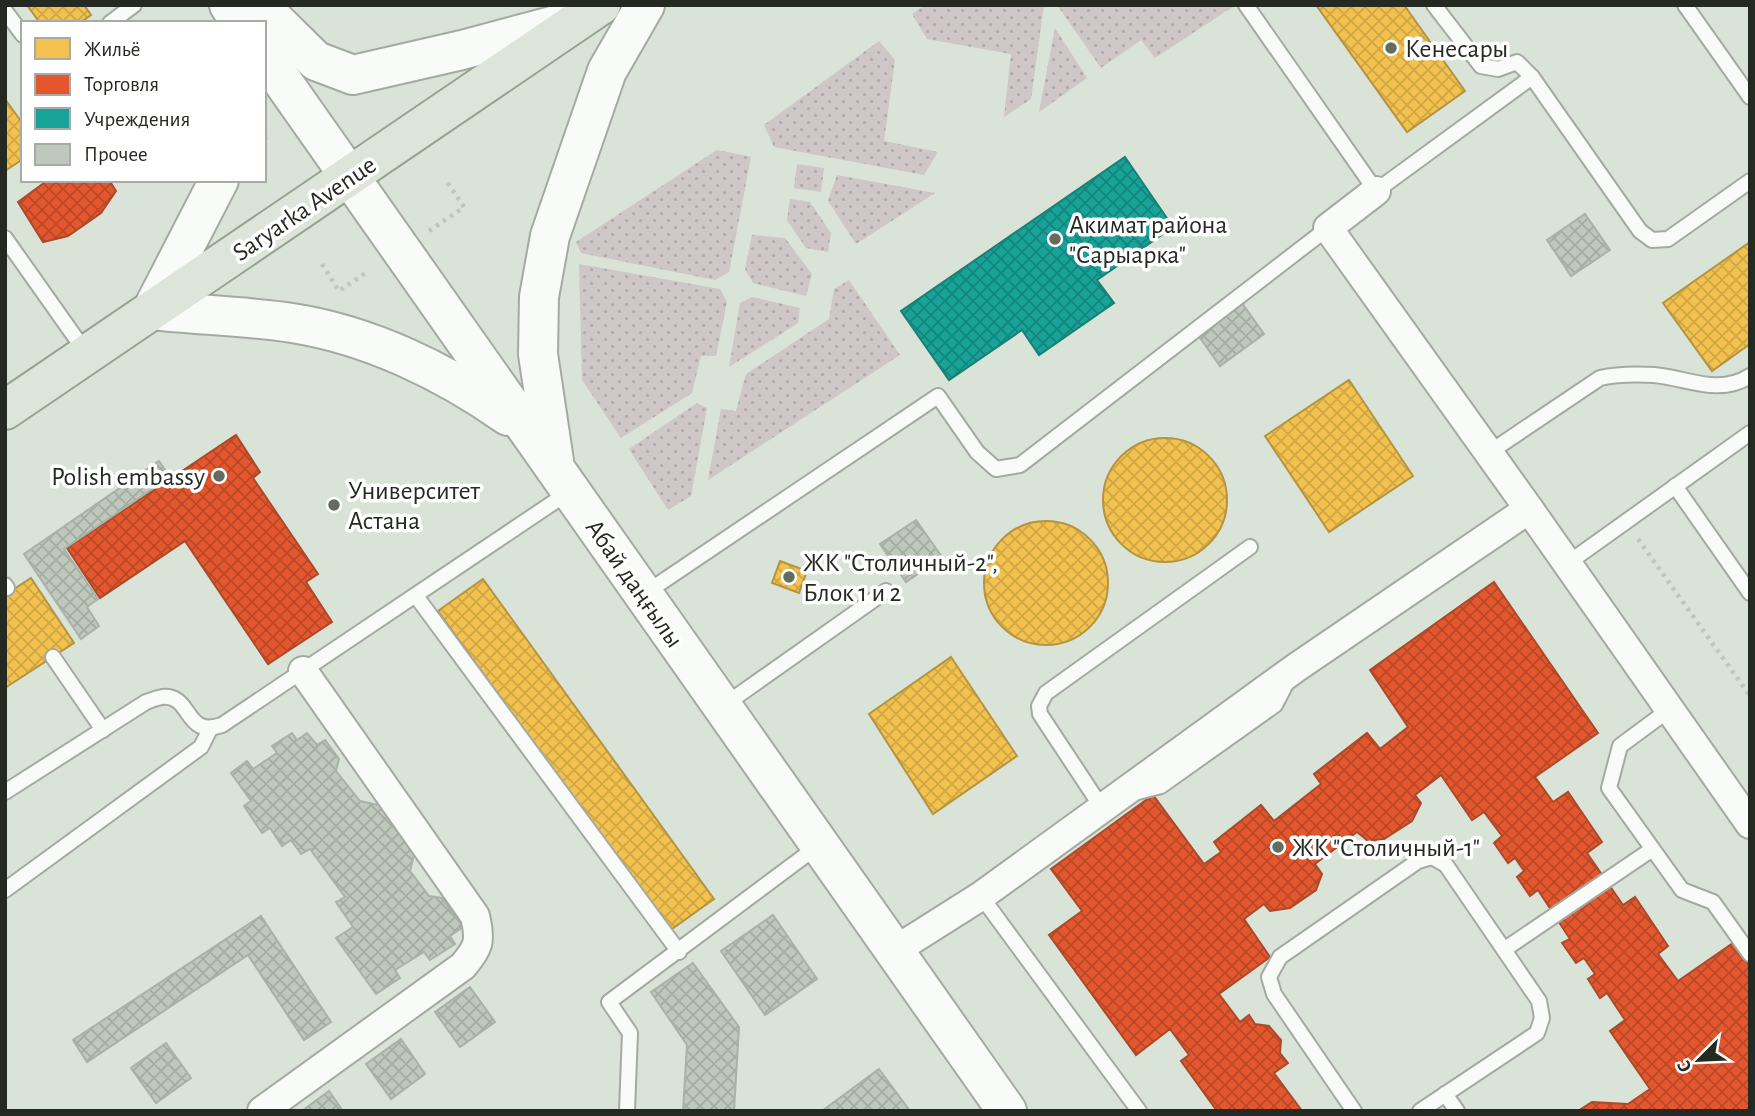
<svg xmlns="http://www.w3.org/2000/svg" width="1755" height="1116" viewBox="0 0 1755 1116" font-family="'Alegreya Sans',sans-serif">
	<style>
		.grass { fill: url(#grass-dots) }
		.homes { fill: url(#homes-cross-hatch); stroke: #b49441; stroke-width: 2 }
		.shops { fill: url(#shops-cross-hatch); stroke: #aa4a2a; stroke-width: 2 }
		.public { fill: url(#public-cross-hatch); stroke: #1b7f75; stroke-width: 2 }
		.building { fill: url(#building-cross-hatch); stroke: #aab1a8; stroke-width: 2 }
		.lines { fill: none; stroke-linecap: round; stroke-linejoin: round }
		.lane-casing { stroke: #a4aaa2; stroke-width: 18 }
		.street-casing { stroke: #a4aaa2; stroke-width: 32 }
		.secondary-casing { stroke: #a4aaa2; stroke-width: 42 }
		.primary-casing { stroke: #94a28e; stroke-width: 42 }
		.path { stroke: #c2c5c1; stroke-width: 4.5; stroke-dasharray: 3.5 5; stroke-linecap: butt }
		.lane { stroke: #f9fbf9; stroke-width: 14 }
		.street { stroke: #f9fbf9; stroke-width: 28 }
		.secondary { stroke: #f9fbf9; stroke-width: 38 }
		.primary { stroke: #dde5da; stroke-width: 38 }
		.poi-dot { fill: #646b61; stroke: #fff; stroke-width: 2.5 }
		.labels { text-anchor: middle; stroke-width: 7; stroke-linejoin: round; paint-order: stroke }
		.poi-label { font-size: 26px; fill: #242a22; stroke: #fff; text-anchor: start }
		.street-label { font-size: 26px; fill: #242a22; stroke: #fff }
	</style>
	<defs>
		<pattern id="grass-dots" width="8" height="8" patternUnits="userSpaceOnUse" patternTransform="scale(1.75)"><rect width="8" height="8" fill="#cec6c7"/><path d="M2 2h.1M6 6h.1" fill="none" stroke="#b1aaab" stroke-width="1.8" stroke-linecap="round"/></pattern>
		<pattern id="homes-cross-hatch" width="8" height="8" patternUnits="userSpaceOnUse" patternTransform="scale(1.75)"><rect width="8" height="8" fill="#f2c14e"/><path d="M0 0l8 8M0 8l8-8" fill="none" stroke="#cfa644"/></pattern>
		<pattern id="shops-cross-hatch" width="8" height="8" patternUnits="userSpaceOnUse" patternTransform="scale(1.75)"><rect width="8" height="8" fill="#e4572e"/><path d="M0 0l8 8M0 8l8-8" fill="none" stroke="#b94827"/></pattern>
		<pattern id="public-cross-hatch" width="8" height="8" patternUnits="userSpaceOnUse" patternTransform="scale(1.75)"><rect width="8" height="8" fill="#17a398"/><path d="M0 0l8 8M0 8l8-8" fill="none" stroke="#15857c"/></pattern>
		<pattern id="building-cross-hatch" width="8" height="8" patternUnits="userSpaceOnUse" patternTransform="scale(1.75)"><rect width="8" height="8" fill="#bfc8bc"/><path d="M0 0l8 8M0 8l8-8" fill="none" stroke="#a4aca1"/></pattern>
	</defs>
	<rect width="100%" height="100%" fill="#dae3d7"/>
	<g class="grass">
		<polygon points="925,5 1044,5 1031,99 1004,117 1011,54 927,39 912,14"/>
		<polygon points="1057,5 1233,5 1234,6 1155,58 1141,40 1101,68"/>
		<polygon points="1055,28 1087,78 1039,112"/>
		<polygon points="879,41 895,60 884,141 938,152 924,175 774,147 764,125"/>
		<polygon points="717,150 751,157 729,272 715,280 581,253 576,242"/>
		<polygon points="797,164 824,168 821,192 794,188"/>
		<polygon points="837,175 935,193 856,244 828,201"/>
		<polygon points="790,199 810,202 831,233 828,252 806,248 787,220"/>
		<polygon points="752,235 785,238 812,274 806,296 753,283 745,269"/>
		<polygon points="579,264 720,289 727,302 716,356 701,356 692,393 621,438 582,380"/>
		<polygon points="849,280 900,355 708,480 721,409 736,411 746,374 829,319 834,289"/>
		<polygon points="752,297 800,308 798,323 729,367 740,303"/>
		<polygon points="697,403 707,408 691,496 668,510 629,449"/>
	</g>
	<g class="homes">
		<polygon points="27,5 84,5 91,15 80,23 40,23"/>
		<polygon points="1316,5 1404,5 1465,91 1407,132"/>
		<polygon points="5,99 23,124 23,159 5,171"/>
		<polygon points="1750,242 1750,344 1712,371 1663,303"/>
		<polygon points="1349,380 1413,476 1329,532 1265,436"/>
		<circle cx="1165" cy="500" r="62"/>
		<circle cx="1046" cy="583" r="62"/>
		<polygon points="780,561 807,571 799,593 772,583"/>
		<polygon points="31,578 74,643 5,688 5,595"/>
		<polygon points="483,579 714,899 669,931 438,611"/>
		<polygon points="951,657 1017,756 933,814 869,714"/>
	</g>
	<g class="shops">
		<polygon points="48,180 109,180 116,191 101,213 68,236 43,242 18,202"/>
		<polygon points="236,435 260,472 253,478 318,574 306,582 332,622 268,664 185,541 100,598 67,548"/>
		<polygon points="1494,582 1598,733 1535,777 1553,802 1568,792 1602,842 1587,853 1623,905 1635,897 1668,946 1658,954 1678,981 1736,941 1750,961 1750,1111 1578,1111 1592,1102 1628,1104 1650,1089 1610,1031 1625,1020 1607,993 1600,998 1588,979 1595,974 1584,958 1576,963 1562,943 1570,939 1538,890 1530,896 1517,877 1524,871 1515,858 1508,863 1494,843 1502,836 1484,812 1472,820 1441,775 1415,795 1421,803 1412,821 1384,839 1368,841 1357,832 1315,864 1322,874 1316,890 1290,908 1270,911 1264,904 1244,919 1270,957 1219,994 1240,1022 1249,1015 1255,1024 1269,1026 1281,1040 1280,1053 1288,1063 1274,1073 1302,1111 1217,1111 1181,1061 1189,1055 1170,1029 1136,1055 1049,935 1082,911 1051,869 1153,795 1204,864 1221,852 1214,842 1261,805 1274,821 1321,784 1314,774 1367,733 1380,749 1408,727 1370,670"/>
	</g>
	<polygon class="public" points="1125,157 1173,227 1097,280 1114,303 1039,355 1022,330 949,380 901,311"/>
	<g class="building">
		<polygon points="1585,214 1610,250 1571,276 1547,240"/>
		<polygon points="1242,303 1264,334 1220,366 1198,335"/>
		<polygon points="159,461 170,477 64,549 98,599 87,607 99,626 81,639 24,554"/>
		<polygon points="916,520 942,557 906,582 880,544"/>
		<polygon points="292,733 297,740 307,733 317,745 325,740 339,759 336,771 360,801 378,805 387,798 426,846 414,855 410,871 429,896 442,898 463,927 450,936 455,944 430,960 424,952 395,970 400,978 376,994 336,938 353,927 336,902 345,897 310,849 301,854 291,840 282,846 270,828 262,833 244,806 251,801 231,773 247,761 253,769 277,753 272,746"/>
		<polygon points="773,915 817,979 765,1015 721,951"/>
		<polygon points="261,916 331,1022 304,1040 248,955 87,1062 73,1040"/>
		<polygon points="693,963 739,1027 734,1111 683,1111 687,1045 651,992"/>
		<polygon points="470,987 495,1022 460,1047 435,1012"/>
		<polygon points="401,1039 425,1074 391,1099 366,1064"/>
		<polygon points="166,1043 191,1078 156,1103 131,1068"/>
		<polygon points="879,1069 910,1111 822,1111"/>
		<polygon points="329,1091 343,1111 302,1111"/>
	</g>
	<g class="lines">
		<g class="lane-casing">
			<g id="lane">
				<polyline points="1246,5 1376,191 1532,77"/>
				<polyline points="1434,5 1481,66 1498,69 1517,62 1532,77 1640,231 1652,240 1668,239 1750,181"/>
				<polyline points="1685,5 1750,97"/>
				<polyline points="5,11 23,35"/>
				<polyline points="110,23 134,5"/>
				<polyline points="5,238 87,354"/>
				<path d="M 1490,452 L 1600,378 C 1618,374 1636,374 1654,375 C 1688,378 1718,396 1750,376"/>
				<polyline points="1675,486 1750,593"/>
				<polyline points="1568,563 1750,433"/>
				<polyline points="5,585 7,588"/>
				<polyline points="644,594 938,396 977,452 996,469 1020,465 1328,228"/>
				<polyline points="416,596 679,952"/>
				<polyline points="53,657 103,730"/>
				<polyline points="723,706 886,591"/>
				<polyline points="1670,709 1620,746 1609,788 1682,890 1713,902 1750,954"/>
				<path d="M 5,792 L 146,702 C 151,700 157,698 162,697 C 193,694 183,738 222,725 L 569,492"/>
				<polyline points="1134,793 1161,786 1275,705 1287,682"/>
				<polyline points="1102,808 1040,714 1039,706 1046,693 1250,547"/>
				<polyline points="5,890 201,747 210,729"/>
				<polyline points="981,896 1139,1111"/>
				<polyline points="1505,949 1651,850"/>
				<polyline points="1445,1094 1457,1111"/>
				<polyline points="627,1111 630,1033 609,1002 818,846"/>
				<polyline points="1354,1111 1274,994 1269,977 1280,957 1418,861 1432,857 1446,865 1539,1001 1542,1018 1537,1033 1420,1111"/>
			</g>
		</g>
		<g class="street-casing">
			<g id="street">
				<polyline points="1529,509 1750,824"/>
				<polyline points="894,951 981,896 1297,667 1529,509 1328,228 1376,191"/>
				<path d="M 262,1111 L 463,966 C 479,947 481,941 475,916 L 303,671"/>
			</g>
		</g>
		<g class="secondary-casing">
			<g id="secondary">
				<polyline points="229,5 241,23"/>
				<polyline points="259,5 316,61 353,75 462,50 578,19"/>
				<polyline points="264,55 1007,1111"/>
				<path d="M 219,180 L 152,310 C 198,315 246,316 292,323 C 369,335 444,371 508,416"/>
				<polyline points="554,461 538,354 539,297 550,236 607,71 645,5"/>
			</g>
		</g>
		<g class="primary-casing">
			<polyline id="primary" points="5,410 601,5"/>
		</g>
		<g class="path">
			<polyline points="264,139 271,134"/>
			<polyline points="429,231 464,207 445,179"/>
			<polyline points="322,264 339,291 367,272"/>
			<polyline points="1638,539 1750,696"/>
		</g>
		<use href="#lane" class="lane"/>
		<use href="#street" class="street"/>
		<use href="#secondary" class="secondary"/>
		<use href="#primary" class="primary"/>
	</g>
	<g class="poi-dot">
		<circle cx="1391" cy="48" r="7"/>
		<circle cx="1055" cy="239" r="7"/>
		<circle cx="219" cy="476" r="7"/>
		<circle cx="334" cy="505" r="7"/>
		<circle cx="789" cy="577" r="7"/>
		<circle cx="1278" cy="847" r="7"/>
	</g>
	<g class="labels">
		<g class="poi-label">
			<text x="1405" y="57">Кенесары</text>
			<text x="1069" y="233">Акимат района<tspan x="1069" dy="30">"Сарыарка"</tspan></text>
			<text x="205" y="485" text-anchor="end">Polish embassy</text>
			<text x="348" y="499">Университет<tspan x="348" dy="30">Астана</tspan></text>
			<text x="803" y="571">ЖК "Столичный-2",<tspan x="803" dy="30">Блок 1 и 2</tspan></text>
			<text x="1292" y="856">ЖК "Столичный-1"</text>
		</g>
		<g class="street-label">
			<text transform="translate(304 208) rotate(-34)" y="9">Saryarka Avenue</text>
			<text transform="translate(635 583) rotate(55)" y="9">Абай даңғылы</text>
		</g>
	</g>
	<rect width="1755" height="1116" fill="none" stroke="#242a22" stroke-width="14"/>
	<rect x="21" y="21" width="245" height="161" fill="#ffffff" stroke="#a7aaa7" stroke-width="2"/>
	<rect x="35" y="38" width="35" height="21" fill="#f2c14e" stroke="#a7aaa7" stroke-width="2"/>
	<text x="84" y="56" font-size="21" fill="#242a22">Жильё</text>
	<rect x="35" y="74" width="35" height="21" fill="#e4572e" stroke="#a7aaa7" stroke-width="2"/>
	<text x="84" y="91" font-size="21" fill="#242a22">Торговля</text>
	<rect x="35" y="108" width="35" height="21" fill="#17a398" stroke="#a7aaa7" stroke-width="2"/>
	<text x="84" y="126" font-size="21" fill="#242a22">Учреждения</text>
	<rect x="35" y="144" width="35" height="21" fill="#bfc8bc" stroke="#a7aaa7" stroke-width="2"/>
	<text x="84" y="161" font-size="21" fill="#242a22">Прочее</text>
	<g transform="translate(1699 1060) rotate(246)" stroke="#ffffff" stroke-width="5" paint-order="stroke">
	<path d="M0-5L12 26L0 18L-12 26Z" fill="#242a22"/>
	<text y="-10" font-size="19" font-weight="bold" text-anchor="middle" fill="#242a22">С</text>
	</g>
</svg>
